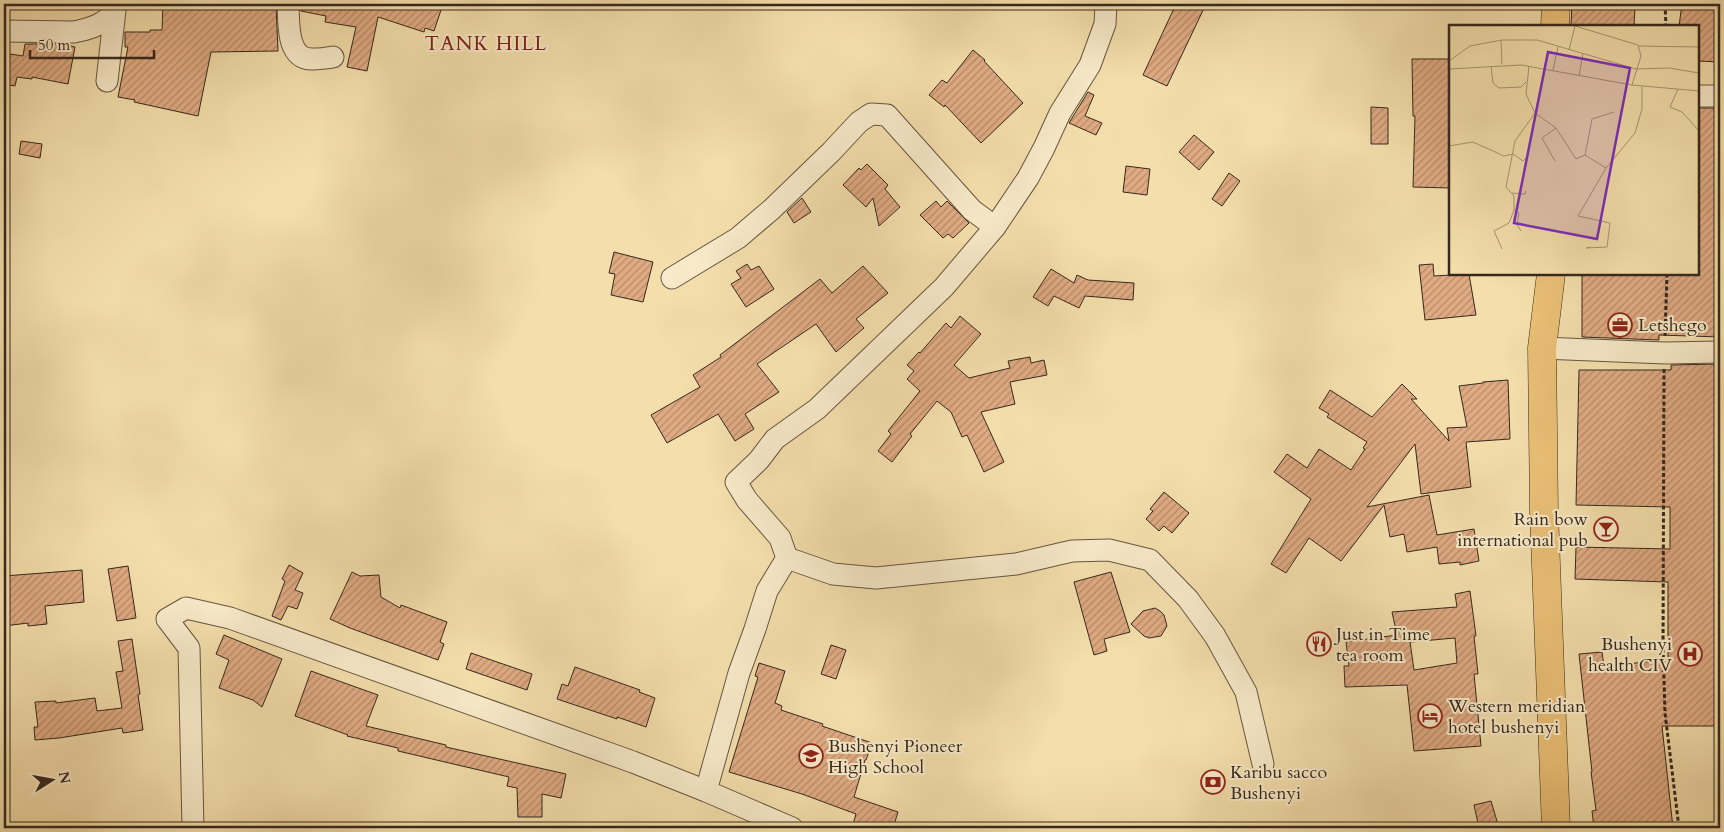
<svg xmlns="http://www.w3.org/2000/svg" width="1724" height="832" viewBox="0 0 1724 832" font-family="Cardo,serif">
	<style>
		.building { fill: url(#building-hatch); stroke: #35281d; fill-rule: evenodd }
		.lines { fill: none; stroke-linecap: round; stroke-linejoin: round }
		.minor-casing { stroke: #655641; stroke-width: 23 }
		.major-casing { stroke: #35281d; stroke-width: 29 }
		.path { stroke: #35281d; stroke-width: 3; stroke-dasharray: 4 2.5; stroke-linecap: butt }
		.minor { stroke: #f8eac9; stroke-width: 21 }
		.major { stroke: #eac076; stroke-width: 28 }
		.labels { text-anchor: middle; stroke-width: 4; stroke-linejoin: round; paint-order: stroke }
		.poi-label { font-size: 18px; fill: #35281d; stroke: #f8eac9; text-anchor: start }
		.quarter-label { font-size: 20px; letter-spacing: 1px; fill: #7a1f14; stroke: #f8eac9 }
		.inset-road { fill: none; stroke: #a89673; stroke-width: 1 }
		.view { fill: #7b2cbf; fill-opacity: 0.15; stroke: #7b2cbf; stroke-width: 2.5 }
		.inset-edge { fill: none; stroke: #35281d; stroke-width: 2.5 }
	</style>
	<defs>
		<pattern id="building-hatch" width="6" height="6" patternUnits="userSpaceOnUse" patternTransform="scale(1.25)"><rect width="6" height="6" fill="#e0ab83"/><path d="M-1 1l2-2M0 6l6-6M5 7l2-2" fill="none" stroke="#b68b6b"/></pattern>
	</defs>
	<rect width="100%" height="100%" fill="#f4dfac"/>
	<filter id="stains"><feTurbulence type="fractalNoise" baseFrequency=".004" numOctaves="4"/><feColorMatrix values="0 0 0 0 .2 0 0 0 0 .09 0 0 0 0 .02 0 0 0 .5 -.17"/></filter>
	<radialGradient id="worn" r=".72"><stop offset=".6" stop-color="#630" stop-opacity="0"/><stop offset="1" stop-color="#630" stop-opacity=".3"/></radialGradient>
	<g class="building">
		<polygon points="163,4 210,7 210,4 276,4 278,51 211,52 198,116 134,102 135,100 118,97 128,47 125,47 125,32 150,32 150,30 162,30"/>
		<polygon points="300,4 443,4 434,31 425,28 424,32 378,17 367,71 347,67 356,27 325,22 326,16 301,11"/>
		<polygon points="1176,4 1206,4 1167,86 1143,75"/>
		<polygon points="1572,4 1635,6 1634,26 1571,26"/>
		<polygon points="1682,4 1720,4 1720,62 1698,61 1698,26 1679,26"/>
		<polygon points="25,44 63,44 75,47 68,84 32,77 32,79 17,77 15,86 4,84 4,53 23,56"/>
		<polygon points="973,50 985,60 984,61 1023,103 981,143 945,105 944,107 929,95 942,80 947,83"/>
		<polygon points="1412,59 1450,59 1450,188 1413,187 1415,116 1413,116"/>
		<polygon points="1088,92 1094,95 1085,116 1102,123 1096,135 1069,123"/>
		<polygon points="1371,107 1388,108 1388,144 1371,144"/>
		<polygon points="1698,108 1720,108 1720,337 1659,335 1659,340 1582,337 1582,274 1698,274"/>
		<polygon points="1194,135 1214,152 1199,170 1179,152"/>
		<polygon points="21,141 42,144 40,158 19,154"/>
		<polygon points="867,164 888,185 885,189 900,207 879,226 873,198 866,207 843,185 859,168 861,170"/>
		<polygon points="1126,166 1150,169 1147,195 1123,192"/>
		<polygon points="1229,173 1240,181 1222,206 1212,199"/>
		<polygon points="802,198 811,212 794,223 787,212"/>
		<polygon points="936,201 941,207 947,201 969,223 953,238 948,234 943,238 920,215"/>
		<polygon points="614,252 653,262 643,302 611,295 615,274 609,273"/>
		<polygon points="747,264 751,270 759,266 774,289 746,307 731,284 741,278 736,271"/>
		<polygon points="1433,264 1434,276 1469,274 1476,315 1425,320 1419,265"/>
		<polygon points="863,266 888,293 856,319 864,328 836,352 816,324 757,364 779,392 745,414 754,429 735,441 718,414 667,443 651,415 700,387 693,375 721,357 720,355 820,279 832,293"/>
		<polygon points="1051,269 1074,283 1077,275 1088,280 1134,283 1133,300 1085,296 1079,308 1054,296 1048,306 1033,297"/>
		<polygon points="960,316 981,334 954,365 969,378 1010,368 1008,361 1030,357 1031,363 1044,360 1047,375 1010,382 1015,404 981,412 1004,462 984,472 967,435 962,437 951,412 937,401 910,434 912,436 892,462 878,451 891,434 888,431 920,391 907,379 914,371 907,365 919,352 920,353 946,323 951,328"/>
		<polygon points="1720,364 1720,726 1662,726 1673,828 1594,828 1592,811 1596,810 1591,772 1592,772 1579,654 1602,652 1604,667 1668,659 1668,582 1575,579 1576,547 1670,549 1670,507 1576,505 1579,370 1671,370 1671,365"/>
		<polygon points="1508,380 1510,439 1466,442 1471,487 1421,494 1415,444 1367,507 1429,495 1437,535 1474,529 1479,561 1460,565 1460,562 1439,564 1437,547 1407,552 1404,534 1390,537 1384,505 1341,561 1309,538 1286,573 1271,564 1311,499 1274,472 1287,454 1307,468 1319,449 1351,470 1365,449 1363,448 1367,442 1327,417 1329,414 1319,408 1330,390 1372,417 1402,384 1417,399 1411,399 1449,441 1447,428 1467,427 1459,386 1483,383 1483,382"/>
		<polygon points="1164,492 1189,513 1172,533 1164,526 1159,531 1146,519 1153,511 1150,509"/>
		<polygon points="289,565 303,573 295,590 303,593 297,609 288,606 281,620 272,616 285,581 282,579"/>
		<polygon points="128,566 136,618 117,621 108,569"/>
		<polygon points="82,570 84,602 45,606 47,624 28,626 28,623 4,626 4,576"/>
		<polygon points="352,572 360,576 379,575 381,597 400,608 401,605 447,622 440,642 444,644 438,660 350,628 330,619"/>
		<polygon points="1111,572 1130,632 1104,639 1107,651 1094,655 1074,582"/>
		<path d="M 1470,591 L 1476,636 L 1474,636 L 1478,674 L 1474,674 L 1481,746 L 1414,751 L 1407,685 L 1345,687 L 1344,666 L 1349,666 L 1346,642 L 1397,635 L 1392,612 L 1457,607 L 1455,594 ZM 1455,638 L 1457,663 L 1414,670 L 1410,642 Z"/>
		<polygon points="1155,608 1160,611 1164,615 1167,626 1161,636 1149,638 1144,636 1131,624 1143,611"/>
		<polygon points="224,635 282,659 262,707 253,700 219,688 229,660 216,654"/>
		<polygon points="132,639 140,694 138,695 143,730 123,733 122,728 59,738 35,740 34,727 38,727 35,702 56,701 56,703 95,698 97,711 122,708 116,672 123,671 118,641"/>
		<polygon points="831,645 846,650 836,679 821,674"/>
		<polygon points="471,653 532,674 527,690 466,669"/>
		<polygon points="759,663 785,671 775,703 782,706 781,710 823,724 822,726 872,743 866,760 865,760 854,797 898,812 893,828 852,828 856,814 802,794 729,772 758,677 755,676"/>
		<polygon points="575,667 640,690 639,692 655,698 646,727 617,717 617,719 557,699 562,684 568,686"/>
		<polygon points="311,671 378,695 366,726 446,745 446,747 566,774 561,798 542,794 542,817 518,817 517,788 507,786 509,777 398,751 398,748 347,736 348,735 295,716"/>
		<polygon points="1491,801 1499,828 1479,828 1474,805"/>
	</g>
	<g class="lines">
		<g class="minor-casing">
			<g id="minor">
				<path d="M 288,4 C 289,22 286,60 313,59 C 320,59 327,58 333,57"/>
				<path d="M 4,31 L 74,32 C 90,29 113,22 116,4"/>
				<polyline points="107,81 115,10"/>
				<polyline points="1698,96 1720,96"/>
				<polyline points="672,278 738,238 772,209 831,152 859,122 871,114 887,115 972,210 995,227"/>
				<polyline points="1542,348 1665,353 1720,352"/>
				<polyline points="787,558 833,574 876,578 1016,564 1072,551 1109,550 1150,560 1188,599 1215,636 1246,692 1263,764"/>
				<polyline points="706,791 739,673 755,629 767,591 787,558 780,538 747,500 736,482 759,460 775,439 817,409 944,287 995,227 1028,178 1044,148 1060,113 1090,65 1105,24 1106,4"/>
				<polyline points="193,828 189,648 167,619 186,608 230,618 633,762 706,791 792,828"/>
			</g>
		</g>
		<g class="major-casing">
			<g id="major">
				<polyline points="1555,26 1556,4"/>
				<polyline points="1551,274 1542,348 1544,512 1556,828"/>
			</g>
		</g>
		<g class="path">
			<polyline points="1665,4 1666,26"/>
			<polyline points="1665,336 1667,274"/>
			<polyline points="1664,369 1663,648 1665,713 1679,828"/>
		</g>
		<use href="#minor" class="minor"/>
		<use href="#major" class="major"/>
	</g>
	<defs>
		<g id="office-ring" transform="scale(1.25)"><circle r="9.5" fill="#f8eac9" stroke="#8f2418" stroke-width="1.5"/><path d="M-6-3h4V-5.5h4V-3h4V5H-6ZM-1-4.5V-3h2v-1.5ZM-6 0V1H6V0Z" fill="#8f2418"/></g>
		<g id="bar-ring" transform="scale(1.25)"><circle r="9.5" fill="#f8eac9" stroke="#8f2418" stroke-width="1.5"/><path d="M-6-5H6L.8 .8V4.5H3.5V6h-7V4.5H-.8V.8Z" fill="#8f2418"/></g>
		<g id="restaurant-ring" transform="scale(1.25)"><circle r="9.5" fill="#f8eac9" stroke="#8f2418" stroke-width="1.5"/><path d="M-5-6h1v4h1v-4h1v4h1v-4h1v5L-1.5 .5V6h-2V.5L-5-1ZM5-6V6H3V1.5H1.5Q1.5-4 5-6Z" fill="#8f2418"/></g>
		<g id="hospital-ring" transform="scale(1.25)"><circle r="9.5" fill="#f8eac9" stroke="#8f2418" stroke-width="1.5"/><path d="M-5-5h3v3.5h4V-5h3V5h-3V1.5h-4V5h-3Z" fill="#8f2418"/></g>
		<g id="hotel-ring" transform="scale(1.25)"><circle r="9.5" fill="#f8eac9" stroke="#8f2418" stroke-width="1.5"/><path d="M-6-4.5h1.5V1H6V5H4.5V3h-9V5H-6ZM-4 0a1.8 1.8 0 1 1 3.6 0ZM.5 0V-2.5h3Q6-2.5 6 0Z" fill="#8f2418"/></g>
		<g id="school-ring" transform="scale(1.25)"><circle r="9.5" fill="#f8eac9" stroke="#8f2418" stroke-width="1.5"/><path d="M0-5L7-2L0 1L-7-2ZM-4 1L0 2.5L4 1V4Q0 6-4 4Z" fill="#8f2418"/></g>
		<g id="bank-ring" transform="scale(1.25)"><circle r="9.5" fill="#f8eac9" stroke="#8f2418" stroke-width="1.5"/><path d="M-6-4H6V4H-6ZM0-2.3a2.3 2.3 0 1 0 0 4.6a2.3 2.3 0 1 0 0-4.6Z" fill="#8f2418"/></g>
	</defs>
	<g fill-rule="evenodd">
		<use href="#office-ring" x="1620" y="325"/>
		<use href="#bar-ring" x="1606" y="529"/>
		<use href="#restaurant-ring" x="1319" y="644"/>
		<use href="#hospital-ring" x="1690" y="654"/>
		<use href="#hotel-ring" x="1430" y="716"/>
		<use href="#school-ring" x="811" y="756"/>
		<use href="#bank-ring" x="1213" y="782"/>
	</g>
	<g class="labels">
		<g class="poi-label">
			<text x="1638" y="331">Letshego</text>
			<text x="1588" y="525" text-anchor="end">Rain bow<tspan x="1588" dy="21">international pub</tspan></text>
			<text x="1336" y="640">Just in Time<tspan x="1336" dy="21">tea room</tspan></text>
			<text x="1672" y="650" text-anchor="end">Bushenyi<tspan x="1672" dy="21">health CIV</tspan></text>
			<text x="1448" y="712">Western meridian<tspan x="1448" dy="21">hotel bushenyi</tspan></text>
			<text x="828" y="752">Bushenyi Pioneer<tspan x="828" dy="21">High School</tspan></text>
			<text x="1230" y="778">Karibu sacco<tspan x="1230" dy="21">Bushenyi</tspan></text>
		</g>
		<g class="quarter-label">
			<text x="486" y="50">TANK HILL</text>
		</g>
	</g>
	<g transform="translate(1449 25)">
		<rect width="250" height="250" fill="#f4dfac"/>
		<path class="inset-road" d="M 126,1 L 189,20 L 192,31 L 183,60M 52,15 L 53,39M 190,21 L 250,22M 120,25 L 126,1M 0,36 L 21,21 L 53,15 L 88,15 L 187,44 L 220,43 L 250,48M 42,41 L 44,58 L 50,63 L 72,62 L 77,57M 80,41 L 77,69 L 86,88 L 107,103 L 127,134 L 136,130 L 157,143M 0,44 L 72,40 L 183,60 L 250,66M 104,45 L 109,22M 130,51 L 134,28M 229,64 L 221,82 L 233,87 L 250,106M 0,121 L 24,117 L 55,131 L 64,129 L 74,136 L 78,132M 136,130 L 143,94 L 165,87M 106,136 L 93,113 L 107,103M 63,168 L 76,169 L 77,166M 65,185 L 70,188 L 68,200 L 72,206M 142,222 L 137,223 L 158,222 L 161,198 L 129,191 L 157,143 L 186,108 L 193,84 L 193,62M 53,224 L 45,206 L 60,198 L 65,185 L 65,171 L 57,162 L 66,116 L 86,88"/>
		<path class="view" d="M 99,27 L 181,43 L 148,214 L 65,198 Z"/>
		<rect width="250" height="250" class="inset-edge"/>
	</g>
	<rect width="1724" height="832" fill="none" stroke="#f4dfac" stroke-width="20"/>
	<rect x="5" y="5" width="1714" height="822" fill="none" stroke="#35281d" stroke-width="2.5"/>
	<rect x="10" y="10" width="1704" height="812" fill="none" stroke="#35281d"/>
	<g transform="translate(52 780) rotate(79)" stroke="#f8eac9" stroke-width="4" paint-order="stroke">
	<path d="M0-4L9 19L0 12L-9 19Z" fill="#35281d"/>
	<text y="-8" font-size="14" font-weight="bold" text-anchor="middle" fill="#35281d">N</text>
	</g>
	<path d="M30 50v8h124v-8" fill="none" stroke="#35281d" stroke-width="2.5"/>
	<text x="38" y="50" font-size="15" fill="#35281d" stroke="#f8eac9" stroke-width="4" paint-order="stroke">50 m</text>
	<rect width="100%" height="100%" filter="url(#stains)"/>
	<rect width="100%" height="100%" fill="url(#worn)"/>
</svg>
